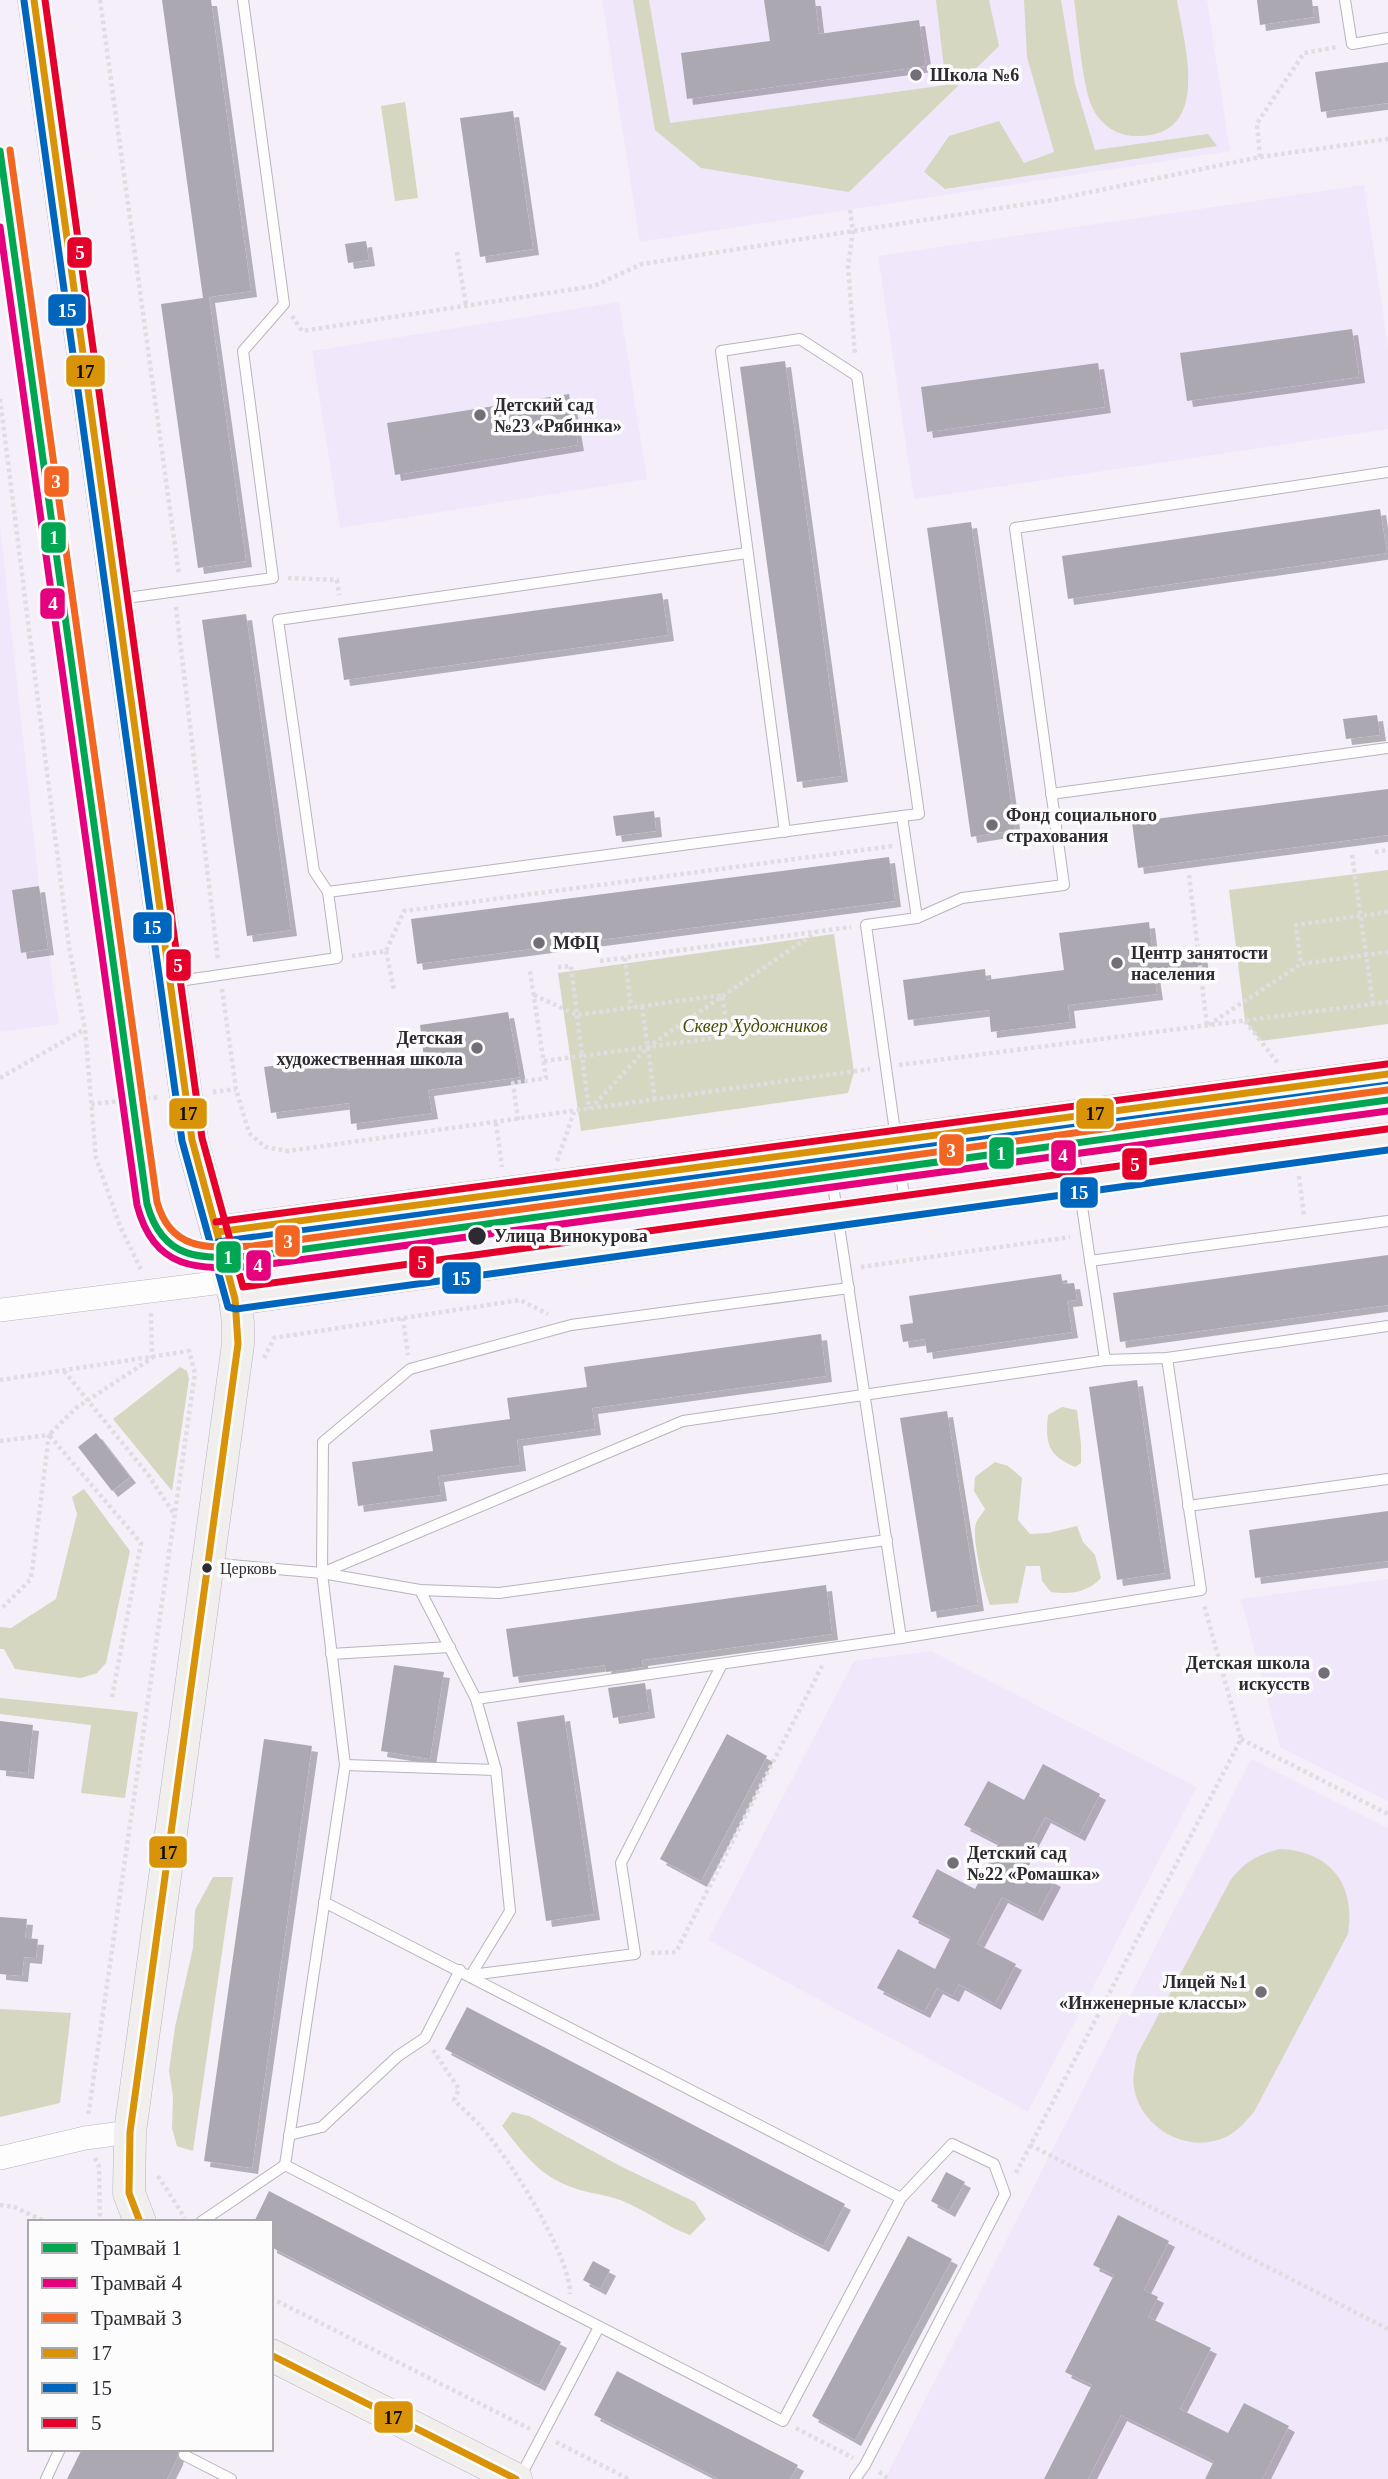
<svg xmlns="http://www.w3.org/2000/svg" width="1388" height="2479" viewBox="0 0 1388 2479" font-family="'Times New Roman',serif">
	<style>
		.built { fill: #f1e7fb }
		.green { fill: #d5d7c1 }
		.building { fill: #aca8b1; filter: url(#shadow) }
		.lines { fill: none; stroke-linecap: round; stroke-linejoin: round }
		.lane-casing { stroke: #b8b4bc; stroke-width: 12 }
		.street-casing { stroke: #b8b4bc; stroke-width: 24 }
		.secondary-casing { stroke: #b8b4bc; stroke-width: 33 }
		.path { stroke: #dfdde0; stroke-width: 4.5; stroke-dasharray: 3.5 3.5; stroke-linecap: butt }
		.lane { stroke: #fdfdfe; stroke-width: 10 }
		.street { stroke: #fdfdfe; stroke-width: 23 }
		.secondary { stroke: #f1efed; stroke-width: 32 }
		.bus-1-casing { stroke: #fcfcfc; stroke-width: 12 }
		.bus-2-casing { stroke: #fcfcfc; stroke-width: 12 }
		.bus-3-casing { stroke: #fcfcfc; stroke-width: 12 }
		.bus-1 { stroke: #d99308; stroke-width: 7 }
		.bus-2 { stroke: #0065bd; stroke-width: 7 }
		.bus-3 { stroke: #e4002b; stroke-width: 7 }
		.tram-1-casing { stroke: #fcfcfc; stroke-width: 12 }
		.tram-2-casing { stroke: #fcfcfc; stroke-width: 12 }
		.tram-3-casing { stroke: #fcfcfc; stroke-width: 12 }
		.tram-1 { stroke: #00a651; stroke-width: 7 }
		.tram-2 { stroke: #e5007d; stroke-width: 7 }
		.tram-3 { stroke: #f26522; stroke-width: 7 }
		.poi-dot { fill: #736f78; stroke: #fcfcfc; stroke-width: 2.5 }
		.stop-dot { fill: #2e2a32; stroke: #fcfcfc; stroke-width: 2.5 }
		.labels { text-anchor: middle; stroke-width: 7; stroke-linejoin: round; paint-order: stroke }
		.bus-label { font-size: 16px; fill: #2e2a32; stroke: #fcfcfc; text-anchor: start }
		.poi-label { font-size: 18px; font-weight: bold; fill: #2e2a32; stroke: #fcfcfc; text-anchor: start }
		.park-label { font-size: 18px; font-style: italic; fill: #454c03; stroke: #fcfcfc }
		.stop-label { font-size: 18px; font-weight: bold; fill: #2e2a32; stroke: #fcfcfc; text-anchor: start }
		.line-badge { stroke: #fcfcfc; stroke-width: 2.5 }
		.badge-label { font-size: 19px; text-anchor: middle; font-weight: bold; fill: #fff }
		.pale-badge-label { font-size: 19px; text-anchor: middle; font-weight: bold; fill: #111 }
	</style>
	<defs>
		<filter id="shadow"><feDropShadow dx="6" dy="6" stdDeviation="0" flood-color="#0004"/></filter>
	</defs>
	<rect width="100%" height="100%" fill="#f4eff9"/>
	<g class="built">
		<polygon points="602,0 1207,0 1230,151 640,242"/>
		<polygon points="1364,185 1388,346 1388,429 914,499 878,256"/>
		<polygon points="619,302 647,479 340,528 312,351"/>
		<polygon points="0,526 39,886 12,890 21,953 48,949 59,1024 0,1032"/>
		<polygon points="1388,1579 1388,1801 1280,1747 1241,1599"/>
		<polygon points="931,1651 1197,1787 1028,2112 708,1940 854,1661"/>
		<polygon points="1251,1759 1388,1828 1388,2479 885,2479"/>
	</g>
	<g class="green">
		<polygon points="633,0 649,0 670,123 946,85 936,0 989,0 999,46 849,192 701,168 655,130"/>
		<polygon points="1024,0 1061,0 1075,84 1095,150 1208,134 1217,146 945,189 924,172 949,136 999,121 1024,163 1054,152 1027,57"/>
		<path d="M 1074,0 L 1177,0 C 1184,44 1213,136 1138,136 C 1120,137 1103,127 1094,111 C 1082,90 1078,26 1074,0 Z"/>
		<polygon points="405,102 418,198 395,201 381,106"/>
		<polygon points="1388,870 1388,1024 1261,1041 1245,1021 1229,890"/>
		<polygon points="834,934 854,1072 848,1093 581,1131 558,973"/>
		<polygon points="180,1367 187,1371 189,1379 172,1491 113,1419"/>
		<path d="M 1062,1407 L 1077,1410 L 1081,1444 L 1081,1463 L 1075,1467 C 1048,1455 1045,1444 1048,1415 Z"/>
		<path d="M 995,1462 L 1008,1466 L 1022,1478 L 1018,1520 L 1030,1534 L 1048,1533 L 1077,1526 L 1083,1542 L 1095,1555 L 1101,1578 C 1088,1592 1071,1595 1051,1592 L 1042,1581 L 1040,1566 L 1026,1566 L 1018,1603 L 990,1605 C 984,1589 971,1537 976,1523 C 978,1518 983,1513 985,1509 L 974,1491 L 975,1477 Z"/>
		<polygon points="84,1489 130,1551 106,1663 97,1673 81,1678 15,1669 4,1649 0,1649 0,1627 11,1628 56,1599 77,1514 72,1497"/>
		<polygon points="0,1698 138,1712 125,1798 81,1793 91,1725 0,1714"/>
		<path d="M 1280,1849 C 1330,1851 1356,1884 1348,1934 L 1254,2112 C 1246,2121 1238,2131 1226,2137 C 1187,2155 1141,2128 1134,2088 C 1132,2077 1135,2066 1137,2055 L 1230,1881 C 1243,1863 1258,1854 1280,1849 Z"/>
		<polygon points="213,1877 233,1877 193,2151 177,2146 172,2128 173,2097 169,2071 175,2027 193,1948 195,1910"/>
		<polygon points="0,2009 71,2013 60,2103 0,2117"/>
		<path d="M 512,2112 L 529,2116 L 620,2166 L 695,2202 L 706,2219 L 690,2235 C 667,2227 649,2212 627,2203 C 610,2195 598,2195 580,2190 C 540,2178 527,2157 502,2126 Z"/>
	</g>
	<g class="building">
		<polygon points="162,0 211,0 251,291 209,297 246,561 198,568 161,304 203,298"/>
		<polygon points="764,0 815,0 819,34 919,20 926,66 687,99 681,53 770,41"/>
		<polygon points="1257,0 1312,0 1314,17 1260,25"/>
		<polygon points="1388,62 1388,103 1321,112 1315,72"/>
		<polygon points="513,111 533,249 480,257 460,118"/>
		<polygon points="366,241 369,260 348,263 345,244"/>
		<polygon points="1352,329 1359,377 1187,401 1180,353"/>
		<polygon points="785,361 842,776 797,782 740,367"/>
		<polygon points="1098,363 1105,407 927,432 921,387"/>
		<polygon points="569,394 578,445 395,475 387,423"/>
		<polygon points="1380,509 1387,553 1068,599 1062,556"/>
		<polygon points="971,522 1015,830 971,837 927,528"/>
		<polygon points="662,593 668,635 344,680 338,638"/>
		<polygon points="246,614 291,930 247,936 202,620"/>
		<polygon points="1377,715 1380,735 1346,739 1343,719"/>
		<polygon points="1388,789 1388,835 1138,868 1132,822"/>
		<polygon points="654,811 656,831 616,836 613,816"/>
		<polygon points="889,857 895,901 417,964 411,919"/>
		<polygon points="39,886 48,949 21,953 12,890"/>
		<polygon points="1149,922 1153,957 1201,952 1203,968 1154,974 1157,994 1068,1005 1070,1022 991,1032 989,1010 908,1020 903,980 985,969 986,980 1064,970 1059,933"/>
		<polygon points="508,1012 520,1077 428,1090 432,1113 351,1124 349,1103 271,1113 264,1067 345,1056 347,1070 424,1059 420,1025"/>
		<polygon points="1388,1255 1388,1305 1120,1342 1113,1293"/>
		<polygon points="1061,1274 1063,1284 1074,1283 1077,1300 1067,1301 1072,1332 927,1353 925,1339 903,1342 900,1325 913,1323 909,1296"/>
		<polygon points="821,1334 826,1376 592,1408 595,1429 517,1440 520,1465 438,1476 441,1495 358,1506 352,1462 433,1451 430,1430 510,1419 507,1398 587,1387 584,1367"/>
		<polygon points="1137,1380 1165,1573 1117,1580 1089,1387"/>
		<polygon points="947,1411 978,1605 931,1612 900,1418"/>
		<polygon points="96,1433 130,1477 112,1491 78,1447"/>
		<polygon points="1388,1511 1388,1561 1255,1578 1249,1530"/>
		<polygon points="826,1585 832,1634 642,1660 643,1667 606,1672 605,1665 513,1677 506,1629"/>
		<polygon points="394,1665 444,1672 430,1759 381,1751"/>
		<polygon points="645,1683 649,1712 613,1718 608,1688"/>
		<polygon points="564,1715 594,1914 546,1921 517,1722"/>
		<polygon points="0,1721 33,1725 28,1773 0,1770"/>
		<polygon points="727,1734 767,1756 701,1881 660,1859"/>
		<polygon points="264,1739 312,1746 252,2168 204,2161"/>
		<polygon points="1043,1764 1100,1794 1079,1835 1045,1817 1021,1863 1055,1881 1037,1915 1002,1897 977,1944 1016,1964 995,2004 959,1984 953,1996 937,1988 924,2012 877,1988 898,1949 935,1969 951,1937 912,1917 937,1869 975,1889 999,1843 964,1825 988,1781 1024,1800"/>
		<polygon points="0,1917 27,1919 25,1938 38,1939 36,1958 24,1957 22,1976 0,1974"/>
		<polygon points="467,2007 845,2204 823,2246 445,2049"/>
		<polygon points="946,2172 965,2182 949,2211 931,2201"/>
		<polygon points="269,2191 561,2342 539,2385 271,2247 271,2222 254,2222"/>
		<polygon points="1118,2215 1169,2241 1144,2290 1158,2297 1148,2317 1211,2348 1180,2409 1228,2433 1244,2403 1289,2426 1262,2479 1205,2479 1214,2461 1121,2415 1088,2479 1044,2479 1092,2385 1065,2372 1114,2275 1093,2265"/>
		<polygon points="908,2236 952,2259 855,2440 812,2416"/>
		<polygon points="593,2261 610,2270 600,2289 583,2280"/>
		<polygon points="617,2371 798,2465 790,2479 719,2479 594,2415"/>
		<polygon points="82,2449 179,2449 177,2459 167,2479 67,2479"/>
	</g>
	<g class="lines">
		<g class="lane-casing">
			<g id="lane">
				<polyline points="1345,0 1352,44 1388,38"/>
				<polyline points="119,599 273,578 243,351 284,304 243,0"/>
				<polyline points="1051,794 1388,748"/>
				<polyline points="902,816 917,918 866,925 905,1203"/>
				<polyline points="328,892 902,816 919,814 857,376 800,339 721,351 785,832"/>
				<polyline points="917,918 962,898 1064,885 1015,528 1388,472"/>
				<polyline points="172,982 337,958 328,892 314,871 278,620 747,553"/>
				<polyline points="1069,1120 1105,1360"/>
				<polyline points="828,1152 901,1638"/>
				<polyline points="1090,1261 1388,1221"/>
				<polyline points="1188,1506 1388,1479"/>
				<polyline points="209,1563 322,1573 420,1590 499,1593 887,1540"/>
				<polyline points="322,1573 683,1421 1105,1360 1167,1358 1388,1326"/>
				<polyline points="420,1590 476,1699 496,1770 510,1911 471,1975"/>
				<polyline points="331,1654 450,1647"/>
				<polyline points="476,1699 901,1638 1201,1590 1167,1358"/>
				<polyline points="345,1765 496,1770"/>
				<polyline points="324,1902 901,2198"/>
				<polyline points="471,1975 635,1954 621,1863 722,1664"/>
				<polyline points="289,2135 322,2127 398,2056 425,2038 460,1970"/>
				<polyline points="285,2165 345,1765 322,1573 323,1442 410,1369 571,1325 849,1288"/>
				<polyline points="201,2222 285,2165 783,2421 901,2198 952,2144 994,2164 1005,2194 865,2465 855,2479"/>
				<polyline points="184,2455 231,2479"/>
				<polyline points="46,2479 60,2449"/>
				<polyline points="519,2479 599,2327"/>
			</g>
		</g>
		<g class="street-casing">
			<g id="street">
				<polyline points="0,1310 230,1281"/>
				<polyline points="0,2158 85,2138 130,2132"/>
			</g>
		</g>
		<g class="secondary-casing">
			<g id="secondary">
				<polyline points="34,0 192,1140 235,1299 238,1323 238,1344 130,2132 129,2193 140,2222"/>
				<polyline points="217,1232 1388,1074"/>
				<polyline points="235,1299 1388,1139"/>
				<polyline points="271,2355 516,2479"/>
			</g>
		</g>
		<g class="path">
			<polyline points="100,0 179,575"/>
			<polyline points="1260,157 1257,123 1304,53 1337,47"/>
			<polyline points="850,210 853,231 848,266 855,355"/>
			<polyline points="457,252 466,305"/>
			<polyline points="292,316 302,331 594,286 642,264 1052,200 1260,157 1388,139"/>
			<polyline points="0,399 69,947 85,1029 96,1158 120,1226 142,1272"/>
			<polyline points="288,578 337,580 339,595"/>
			<polyline points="176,607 218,960"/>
			<polyline points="1375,852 1388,850"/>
			<polyline points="1352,855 1373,1004"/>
			<polyline points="1189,875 1207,1026 1301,964"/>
			<polyline points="1388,912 1296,925 1301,964 1388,952"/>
			<polyline points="386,951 394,990"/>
			<polyline points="352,956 386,951 404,911 893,846"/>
			<polyline points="625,958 631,1008"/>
			<polyline points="600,961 851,927"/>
			<polyline points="222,989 236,1089 249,1133 265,1147 288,1151 870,1069"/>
			<polyline points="534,995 577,1015 722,995 728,1036 582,1056 571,966 558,967"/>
			<polyline points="642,1006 655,1101"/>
			<polyline points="1245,1021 1278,1063"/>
			<polyline points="544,1061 582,1056 589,1109"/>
			<polyline points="899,1065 1388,1002"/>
			<polyline points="0,1078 85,1029"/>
			<polyline points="213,1092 236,1089"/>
			<polyline points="91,1104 160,1097"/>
			<polyline points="590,1109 648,1047 816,932"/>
			<polyline points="518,1120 513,1083 546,1078 530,971"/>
			<polyline points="496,1123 502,1167"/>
			<polyline points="557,1161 574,1112"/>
			<polyline points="1299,1176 1304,1216"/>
			<polyline points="861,1267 1070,1237"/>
			<polyline points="403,1318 408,1355"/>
			<polyline points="264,1358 274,1338 520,1300 548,1314"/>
			<polyline points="64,1371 149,1476 174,1514"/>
			<polyline points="0,1380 189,1351 195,1373 88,2117"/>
			<polyline points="0,1441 49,1435 31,1579 0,1610"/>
			<polyline points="112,1697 141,1543 49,1435 76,1408 152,1358 151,1313"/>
			<polyline points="1241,1739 1388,1814"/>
			<polyline points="651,1953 676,1952 823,1664"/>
			<path d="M 433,2050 L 459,2089 L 454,2100 C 463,2109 473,2118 481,2127 C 508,2156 571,2256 570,2294"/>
			<polyline points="1030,2145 1388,2329"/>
			<polyline points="95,2158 99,2166 100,2222"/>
			<polyline points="1016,2173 1241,1739 1204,1605"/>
			<polyline points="158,2176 185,2218"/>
			<polyline points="0,2205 14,2207 46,2222"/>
			<polyline points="271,2298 530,2429"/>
			<polyline points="796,2428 853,2458"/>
			<polyline points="556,2442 629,2479"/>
			<polyline points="879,2472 889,2479"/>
		</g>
		<use href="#lane" class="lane"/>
		<use href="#street" class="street"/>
		<use href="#secondary" class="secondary"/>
		<g class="bus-1-casing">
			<g id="bus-1">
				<polyline points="34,0 192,1140 235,1299 238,1344 130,2132 129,2193 140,2222"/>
				<polyline points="217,1232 1388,1074"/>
				<polyline points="271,2355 516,2479"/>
			</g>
		</g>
		<g class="bus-2-casing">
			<g id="bus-2">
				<polyline points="24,1 182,1141 228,1307 236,1309 1388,1150"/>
				<polyline points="218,1242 1388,1085"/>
			</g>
		</g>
		<g class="bus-3-casing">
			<g id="bus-3">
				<polyline points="45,0 202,1138 243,1287 1387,1129"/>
				<polyline points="216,1222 1387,1064"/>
			</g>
		</g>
		<use href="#bus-1" class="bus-1"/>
		<use href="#bus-2" class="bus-2"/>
		<use href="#bus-3" class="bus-3"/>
		<g class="tram-1-casing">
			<path id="tram-1" d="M 0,151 L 147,1204 C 163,1262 202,1259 254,1256 L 1388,1100"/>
		</g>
		<g class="tram-2-casing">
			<path id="tram-2" d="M 0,227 L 137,1205 C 154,1271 198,1270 255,1266 L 1388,1111"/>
		</g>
		<g class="tram-3-casing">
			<path id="tram-3" d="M 10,150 L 157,1202 C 171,1252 209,1248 253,1246 L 1387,1090"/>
		</g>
		<use href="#tram-1" class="tram-1"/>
		<use href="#tram-2" class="tram-2"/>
		<use href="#tram-3" class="tram-3"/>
	</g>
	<g class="poi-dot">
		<circle cx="916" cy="75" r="7"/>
		<circle cx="480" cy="415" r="7"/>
		<circle cx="992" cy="825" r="7"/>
		<circle cx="539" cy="943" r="7"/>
		<circle cx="1117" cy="963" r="7"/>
		<circle cx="477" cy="1048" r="7"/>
		<circle cx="1324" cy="1673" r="7"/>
		<circle cx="953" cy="1863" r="7"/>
		<circle cx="1261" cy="1992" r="7"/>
	</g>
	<g class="stop-dot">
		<circle cx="477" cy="1236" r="10"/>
		<circle cx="207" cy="1568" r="6"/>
	</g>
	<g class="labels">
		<g class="bus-label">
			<text x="220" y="1574">Церковь</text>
		</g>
		<g class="poi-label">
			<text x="930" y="81">Школа №6</text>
			<text x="494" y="411">Детский сад<tspan x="494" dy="21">№23 «Рябинка»</tspan></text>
			<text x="1006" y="821">Фонд социального<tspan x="1006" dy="21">страхования</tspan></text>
			<text x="553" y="949">МФЦ</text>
			<text x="1131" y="959">Центр занятости<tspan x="1131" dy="21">населения</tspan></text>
			<text x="463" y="1044" text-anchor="end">Детская<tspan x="463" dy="21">художественная школа</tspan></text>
			<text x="1310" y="1669" text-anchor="end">Детская школа<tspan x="1310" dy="21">искусств</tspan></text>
			<text x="967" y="1859">Детский сад<tspan x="967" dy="21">№22 «Ромашка»</tspan></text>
			<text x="1247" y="1988" text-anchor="end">Лицей №1<tspan x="1247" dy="21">«Инженерные классы»</tspan></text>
		</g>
		<g class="park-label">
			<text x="755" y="1032">Сквер Художников</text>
		</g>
		<g class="stop-label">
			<text x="494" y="1242">Улица Винокурова</text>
		</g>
	</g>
	<g class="line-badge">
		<rect x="66" y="236" width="27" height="33" rx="7" fill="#e4002b"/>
		<rect x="47" y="293" width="40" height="34" rx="7" fill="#0065bd"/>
		<rect x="65" y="354" width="41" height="34" rx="7" fill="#d99308"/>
		<rect x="43" y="465" width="27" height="33" rx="7" fill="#f26522"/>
		<rect x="40" y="521" width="27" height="33" rx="7" fill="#00a651"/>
		<rect x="39" y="587" width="27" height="33" rx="7" fill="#e5007d"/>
		<rect x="132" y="911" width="41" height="33" rx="7" fill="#0065bd"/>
		<rect x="165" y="948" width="27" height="34" rx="7" fill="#e4002b"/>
		<rect x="168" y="1097" width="40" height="33" rx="7" fill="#d99308"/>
		<rect x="1075" y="1097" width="40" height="33" rx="7" fill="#d99308"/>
		<rect x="938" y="1133" width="27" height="34" rx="7" fill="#f26522"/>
		<rect x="988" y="1136" width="27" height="34" rx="7" fill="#00a651"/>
		<rect x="1050" y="1139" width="27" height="33" rx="7" fill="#e5007d"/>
		<rect x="1121" y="1147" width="27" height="34" rx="7" fill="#e4002b"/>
		<rect x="1059" y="1176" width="40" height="33" rx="7" fill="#0065bd"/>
		<rect x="274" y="1224" width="27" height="34" rx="7" fill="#f26522"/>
		<rect x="215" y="1240" width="27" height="34" rx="7" fill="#00a651"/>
		<rect x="408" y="1245" width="27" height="34" rx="7" fill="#e4002b"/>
		<rect x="245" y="1249" width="27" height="33" rx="7" fill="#e5007d"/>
		<rect x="441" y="1261" width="41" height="34" rx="7" fill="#0065bd"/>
		<rect x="148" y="1835" width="40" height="34" rx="7" fill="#d99308"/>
		<rect x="373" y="2400" width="41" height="34" rx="7" fill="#d99308"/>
	</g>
	<g class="badge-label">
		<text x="80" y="259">5</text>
		<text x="67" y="317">15</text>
		<text x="56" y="488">3</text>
		<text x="54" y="544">1</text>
		<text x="53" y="610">4</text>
		<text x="152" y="934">15</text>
		<text x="178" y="972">5</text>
		<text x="951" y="1157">3</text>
		<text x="1001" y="1160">1</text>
		<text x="1063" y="1162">4</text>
		<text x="1135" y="1171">5</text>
		<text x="1079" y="1199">15</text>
		<text x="288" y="1248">3</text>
		<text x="228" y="1264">1</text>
		<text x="422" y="1269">5</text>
		<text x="258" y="1272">4</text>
		<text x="461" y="1285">15</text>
	</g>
	<g class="pale-badge-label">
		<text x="85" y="378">17</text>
		<text x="188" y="1120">17</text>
		<text x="1095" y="1120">17</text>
		<text x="168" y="1859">17</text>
		<text x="393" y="2424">17</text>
	</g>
	<rect x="28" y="2220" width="245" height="231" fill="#fcfcfc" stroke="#aaa8ab" stroke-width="2"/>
	<rect x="42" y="2243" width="35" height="10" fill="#00a651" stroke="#aaa8ab" stroke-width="2"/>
	<text x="91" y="2255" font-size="21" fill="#2e2a32">Трамвай 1</text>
	<rect x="42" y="2278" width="35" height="10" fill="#e5007d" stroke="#aaa8ab" stroke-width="2"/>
	<text x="91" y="2290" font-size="21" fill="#2e2a32">Трамвай 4</text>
	<rect x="42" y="2313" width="35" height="10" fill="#f26522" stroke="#aaa8ab" stroke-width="2"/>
	<text x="91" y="2325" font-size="21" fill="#2e2a32">Трамвай 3</text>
	<rect x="42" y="2348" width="35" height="10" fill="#d99308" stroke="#aaa8ab" stroke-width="2"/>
	<text x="91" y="2360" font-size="21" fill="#2e2a32">17</text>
	<rect x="42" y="2383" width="35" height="10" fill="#0065bd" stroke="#aaa8ab" stroke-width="2"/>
	<text x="91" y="2395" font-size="21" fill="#2e2a32">15</text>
	<rect x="42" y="2418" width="35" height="10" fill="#e4002b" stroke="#aaa8ab" stroke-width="2"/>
	<text x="91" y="2430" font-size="21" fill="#2e2a32">5</text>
</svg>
